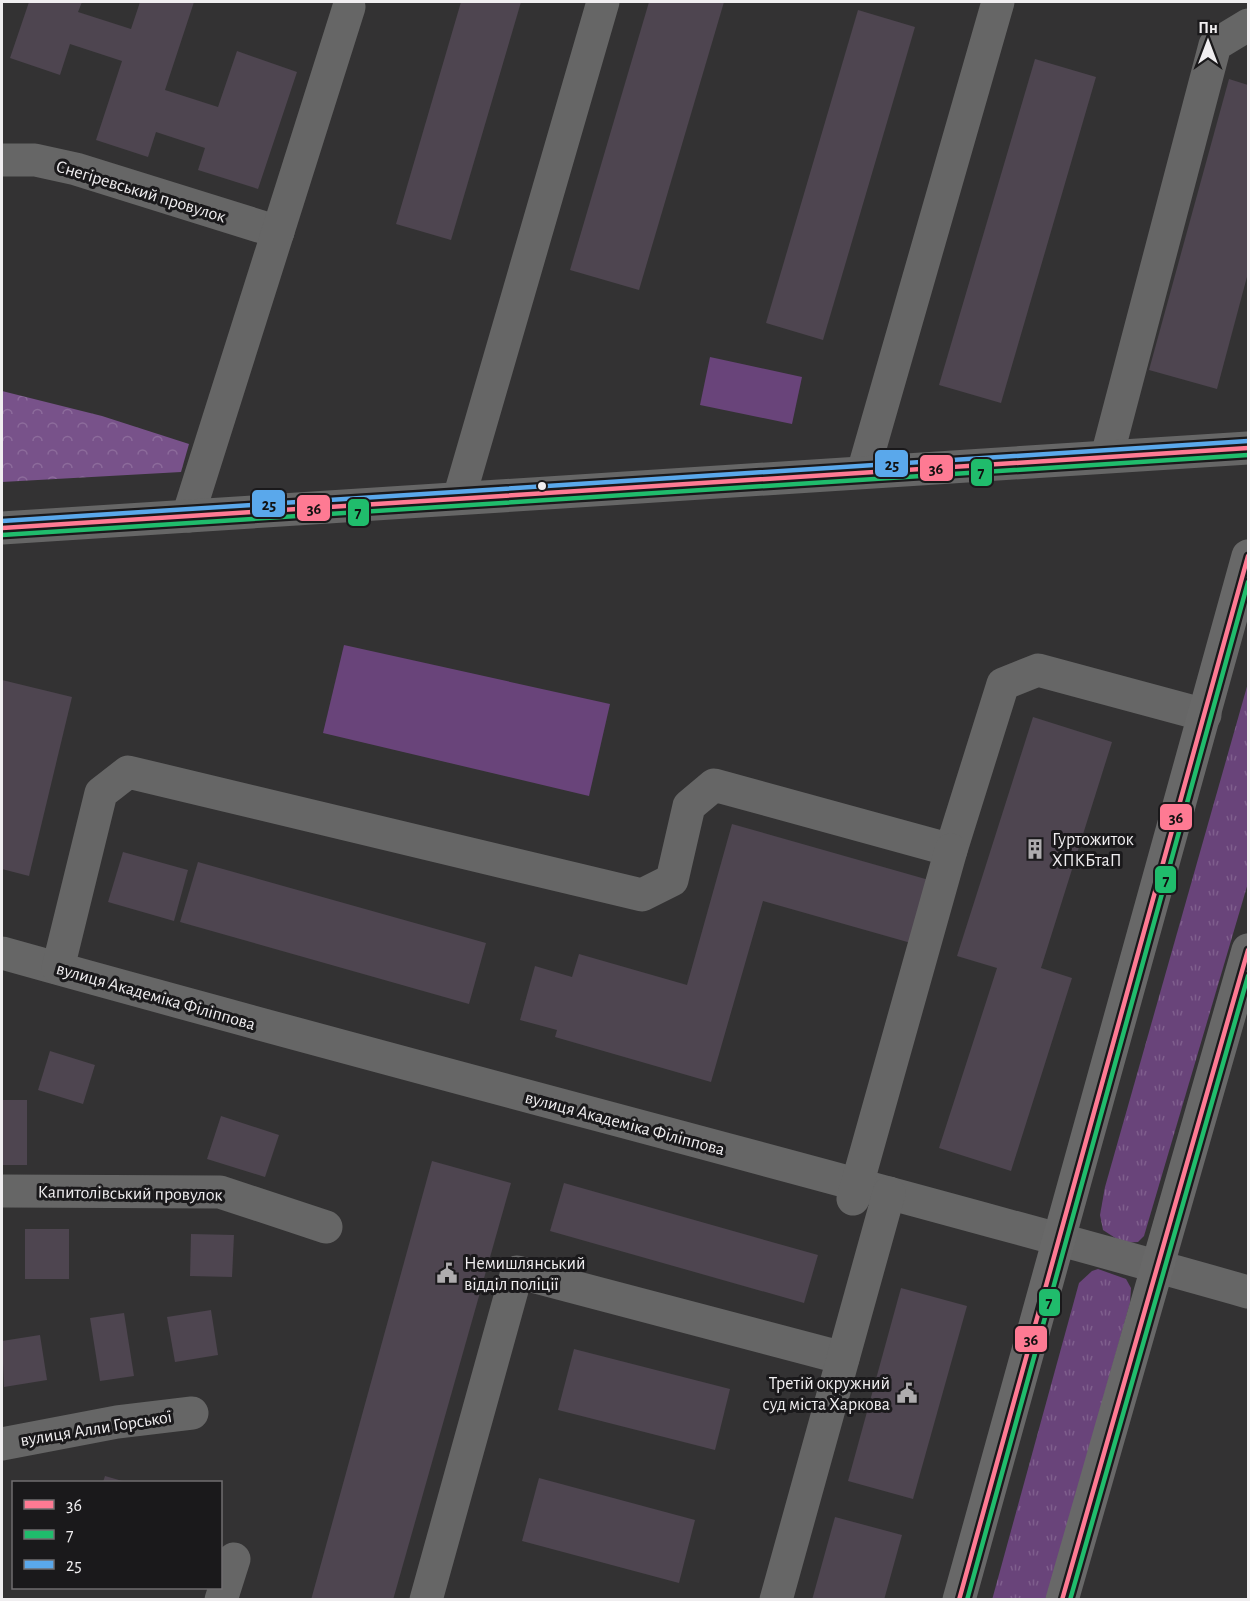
<svg xmlns="http://www.w3.org/2000/svg" width="1250" height="1601" viewBox="0 0 1250 1601" font-family="'Alegreya Sans',sans-serif">
	<style>
		.grass { fill: url(#grass-tufts) }
		.forest { fill: url(#forest-crowns) }
		.park { fill: #69447a }
		.building { fill: #4e4550 }
		.lines { fill: none; stroke-linecap: round; stroke-linejoin: round }
		.minor { stroke: #666; stroke-width: 33 }
		.major { stroke: #686868; stroke-width: 33 }
		.bus-1-casing { stroke: #1a191b; stroke-width: 9 }
		.bus-2-casing { stroke: #1a191b; stroke-width: 9 }
		.bus-3-casing { stroke: #1a191b; stroke-width: 9 }
		.bus-1 { stroke: #fe7a93; stroke-width: 4.5 }
		.bus-2 { stroke: #20bc6c; stroke-width: 4.5 }
		.bus-3 { stroke: #5aa8eb; stroke-width: 4.5 }
		.bus-dot { fill: #f0eef0; stroke: #1a191b; stroke-width: 2 }
		.labels { text-anchor: middle; stroke-width: 6; stroke-linejoin: round; paint-order: stroke }
		.street-label { font-size: 18px; fill: #f0eef0; stroke: #1a191b }
		.poi-label { font-size: 18px; fill: #f0eef0; stroke: #1a191b; text-anchor: start }
		.line-badge { stroke: #1a191b; stroke-width: 2 }
		.pale-badge-label { font-size: 16px; text-anchor: middle; font-weight: bold; fill: #111 }
	</style>
	<defs>
		<pattern id="grass-tufts" width="24" height="20" patternUnits="userSpaceOnUse" patternTransform="scale(1.5)"><rect width="24" height="20" fill="#69447a"/><path d="M3 7l-1-3M5 7V3M7 7l1-3M15 17l-1-3M17 17v-4M19 17l1-3" fill="none" stroke="#7f5f8d"/></pattern>
		<pattern id="forest-crowns" width="20" height="18" patternUnits="userSpaceOnUse" patternTransform="scale(1.5)"><rect width="20" height="18" fill="#78528a"/><path d="M2 6a3 3 0 1 1 6 0M12 15a3 3 0 1 1 6 0" fill="none" stroke="#8c6b9b"/></pattern>
	</defs>
	<rect width="100%" height="100%" fill="#333233"/>
	<g class="grass">
		<polygon points="1248,683 1248,883 1144,1236 1138,1242 1123,1243 1103,1230 1100,1215 1105,1187"/>
		<polygon points="1098,1269 1126,1279 1131,1288 1130,1303 1047,1599 992,1600 1079,1283 1092,1271"/>
	</g>
	<polygon class="forest" points="2,391 102,416 189,444 181,472 2,482"/>
	<g class="park">
		<polygon points="710,357 802,377 792,424 700,405"/>
		<polygon points="344,645 610,704 589,796 323,733"/>
	</g>
	<g class="building">
		<polygon points="29,2 82,2 78,12 131,29 140,2 194,2 165,90 218,107 237,51 297,72 258,189 198,170 205,148 156,132 148,157 96,140 122,61 70,44 60,75 10,58"/>
		<polygon points="461,2 521,2 451,240 396,224"/>
		<polygon points="649,2 724,2 639,290 570,270"/>
		<polygon points="858,10 915,27 823,340 766,323"/>
		<polygon points="1035,59 1096,77 1001,403 939,385"/>
		<polygon points="1229,79 1248,85 1248,273 1217,389 1149,370"/>
		<polygon points="2,680 72,697 29,876 2,869"/>
		<polygon points="1033,717 1112,742 1041,968 1072,978 1011,1171 939,1148 997,968 957,956"/>
		<polygon points="732,824 929,880 911,943 763,901 711,1082 555,1037 557,1030 520,1020 535,966 572,977 579,954 687,985"/>
		<polygon points="123,852 188,870 174,921 108,902"/>
		<polygon points="198,862 486,943 469,1004 180,922"/>
		<polygon points="50,1051 95,1065 83,1104 38,1090"/>
		<rect x="2" y="1100" width="25" height="65"/>
		<polygon points="221,1116 279,1135 265,1177 207,1159"/>
		<polygon points="432,1161 511,1183 393,1600 311,1600"/>
		<polygon points="564,1183 818,1255 804,1303 550,1231"/>
		<rect x="25" y="1229" width="44" height="50"/>
		<polygon points="191,1234 234,1235 232,1277 190,1276"/>
		<polygon points="901,1288 967,1306 913,1499 848,1481"/>
		<polygon points="211,1310 218,1355 175,1362 167,1317"/>
		<polygon points="124,1313 134,1376 100,1381 90,1318"/>
		<polygon points="40,1335 47,1380 4,1387 2,1341"/>
		<polygon points="574,1349 730,1389 715,1450 558,1410"/>
		<polygon points="105,1476 126,1482 103,1482"/>
		<polygon points="539,1478 695,1520 679,1583 522,1541"/>
		<polygon points="835,1517 902,1535 884,1600 812,1600"/>
	</g>
	<g class="lines">
		<g class="minor">
			<polyline points="2,160 35,160 76,169 278,232"/>
			<polyline points="1107,456 1215,45 1248,25"/>
			<polyline points="863,472 998,2"/>
			<polyline points="459,498 603,2"/>
			<polyline points="188,516 349,7"/>
			<polyline points="2,528 1248,448"/>
			<path d="M 2,953 C 416,1069 834,1175 1248,1292"/>
			<polyline points="58,968 101,793 128,772 642,895 672,880 689,806 714,785 951,850 1003,684 1038,670 1205,715"/>
			<polyline points="2,1191 220,1192 326,1227"/>
			<polyline points="853,1199 951,850"/>
			<polyline points="2,1444 117,1422 192,1413"/>
			<polyline points="221,1600 234,1559"/>
			<polyline points="426,1600 517,1272 843,1358"/>
			<polyline points="776,1600 889,1193"/>
		</g>
		<g class="major">
			<polyline points="959,1600 1248,556"/>
			<polyline points="1062,1600 1248,950"/>
		</g>
		<g class="bus-1-casing">
			<g id="bus-1">
				<polyline points="2,528 1248,448"/>
				<polyline points="959,1600 1248,556"/>
				<polyline points="1062,1600 1248,950"/>
			</g>
		</g>
		<g class="bus-2-casing">
			<g id="bus-2">
				<polyline points="2,535 1248,455"/>
				<polyline points="967,1600 1248,582"/>
				<polyline points="1070,1600 1248,976"/>
			</g>
		</g>
		<g class="bus-3-casing">
			<polyline id="bus-3" points="2,521 1248,441"/>
		</g>
		<use href="#bus-1" class="bus-1"/>
		<use href="#bus-2" class="bus-2"/>
		<use href="#bus-3" class="bus-3"/>
	</g>
	<defs>
		<g id="building-bare" transform="scale(1.62)"><path d="M-4-6H4V6H1V3H-1V6H-4ZM-2.5-4.3h1.7v1.8h-1.7ZM.8-4.3h1.7v1.8H.8ZM-2.5-1h1.7V.8h-1.7ZM.8-1h1.7V.8H.8Z" fill="#aeacae" stroke="#1a191b" stroke-width="2.5" paint-order="stroke"/></g>
		<g id="civic-bare" transform="scale(1.62)"><path d="M-.6-6.5H3V-4.5H.6V-3L4-1V1h2V6H-6V1h2V-1L-.6-3ZM-1.2 2.5V6h2.4V2.5Z" fill="#aeacae" stroke="#1a191b" stroke-width="2.5" paint-order="stroke"/></g>
	</defs>
	<g fill-rule="evenodd">
		<use href="#building-bare" x="1035" y="849"/>
		<use href="#civic-bare" x="447" y="1273"/>
		<use href="#civic-bare" x="907" y="1393"/>
	</g>
	<circle class="bus-dot" cx="542" cy="486" r="5"/>
	<g class="labels">
		<g class="street-label">
			<text transform="translate(141 191) rotate(17)" y="6">Снегіревський провулок</text>
			<text transform="translate(156 996) rotate(16)" y="6">вулиця Академіка Філіппова</text>
			<text transform="translate(625 1123) rotate(15)" y="6">вулиця Академіка Філіппова</text>
			<text transform="translate(130 1193) rotate(1)" y="6">Капитолівський провулок</text>
			<text transform="translate(96 1428) rotate(-9)" y="6">вулиця Алли Горської</text>
		</g>
		<g class="poi-label">
			<text x="1052" y="845">Гуртожиток<tspan x="1052" dy="21">ХПКБтаП</tspan></text>
			<text x="464" y="1269">Немишлянський<tspan x="464" dy="21">відділ поліції</tspan></text>
			<text x="890" y="1389" text-anchor="end">Третій окружний<tspan x="890" dy="21">суд міста Харкова</tspan></text>
		</g>
	</g>
	<g class="line-badge">
		<rect x="874" y="449" width="35" height="29" rx="6" fill="#5aa8eb"/>
		<rect x="919" y="454" width="35" height="28" rx="6" fill="#fe7a93"/>
		<rect x="970" y="458" width="23" height="29" rx="6" fill="#20bc6c"/>
		<rect x="251" y="489" width="35" height="29" rx="6" fill="#5aa8eb"/>
		<rect x="296" y="494" width="35" height="28" rx="6" fill="#fe7a93"/>
		<rect x="347" y="498" width="23" height="29" rx="6" fill="#20bc6c"/>
		<rect x="1159" y="803" width="34" height="28" rx="6" fill="#fe7a93"/>
		<rect x="1154" y="865" width="23" height="29" rx="6" fill="#20bc6c"/>
		<rect x="1038" y="1288" width="23" height="29" rx="6" fill="#20bc6c"/>
		<rect x="1014" y="1325" width="34" height="28" rx="6" fill="#fe7a93"/>
	</g>
	<g class="pale-badge-label">
		<text x="892" y="470">25</text>
		<text x="936" y="474">36</text>
		<text x="981" y="478">7</text>
		<text x="269" y="510">25</text>
		<text x="314" y="514">36</text>
		<text x="358" y="518">7</text>
		<text x="1176" y="823">36</text>
		<text x="1166" y="886">7</text>
		<text x="1049" y="1308">7</text>
		<text x="1031" y="1345">36</text>
	</g>
	<rect width="1250" height="1601" fill="none" stroke="#f0eef0" stroke-width="6"/>
	<rect x="12" y="1481" width="210" height="108" fill="#1a191b" stroke="#706e70" stroke-width="1.5"/>
	<rect x="24" y="1500" width="30" height="9" fill="#fe7a93" stroke="#706e70" stroke-width="1.5"/>
	<text x="66" y="1511" font-size="18" fill="#f0eef0">36</text>
	<rect x="24" y="1530" width="30" height="9" fill="#20bc6c" stroke="#706e70" stroke-width="1.5"/>
	<text x="66" y="1541" font-size="18" fill="#f0eef0">7</text>
	<rect x="24" y="1560" width="30" height="9" fill="#5aa8eb" stroke="#706e70" stroke-width="1.5"/>
	<text x="66" y="1571" font-size="18" fill="#f0eef0">25</text>
	<g transform="translate(1208 42)" stroke="#1a191b" stroke-width="4.5" paint-order="stroke">
	<path d="M0-4.5L10 22L0 15L-10 22Z" fill="#f0eef0"/>
	<text y="-9" font-size="16" font-weight="bold" text-anchor="middle" fill="#f0eef0">Пн</text>
	</g>
</svg>
